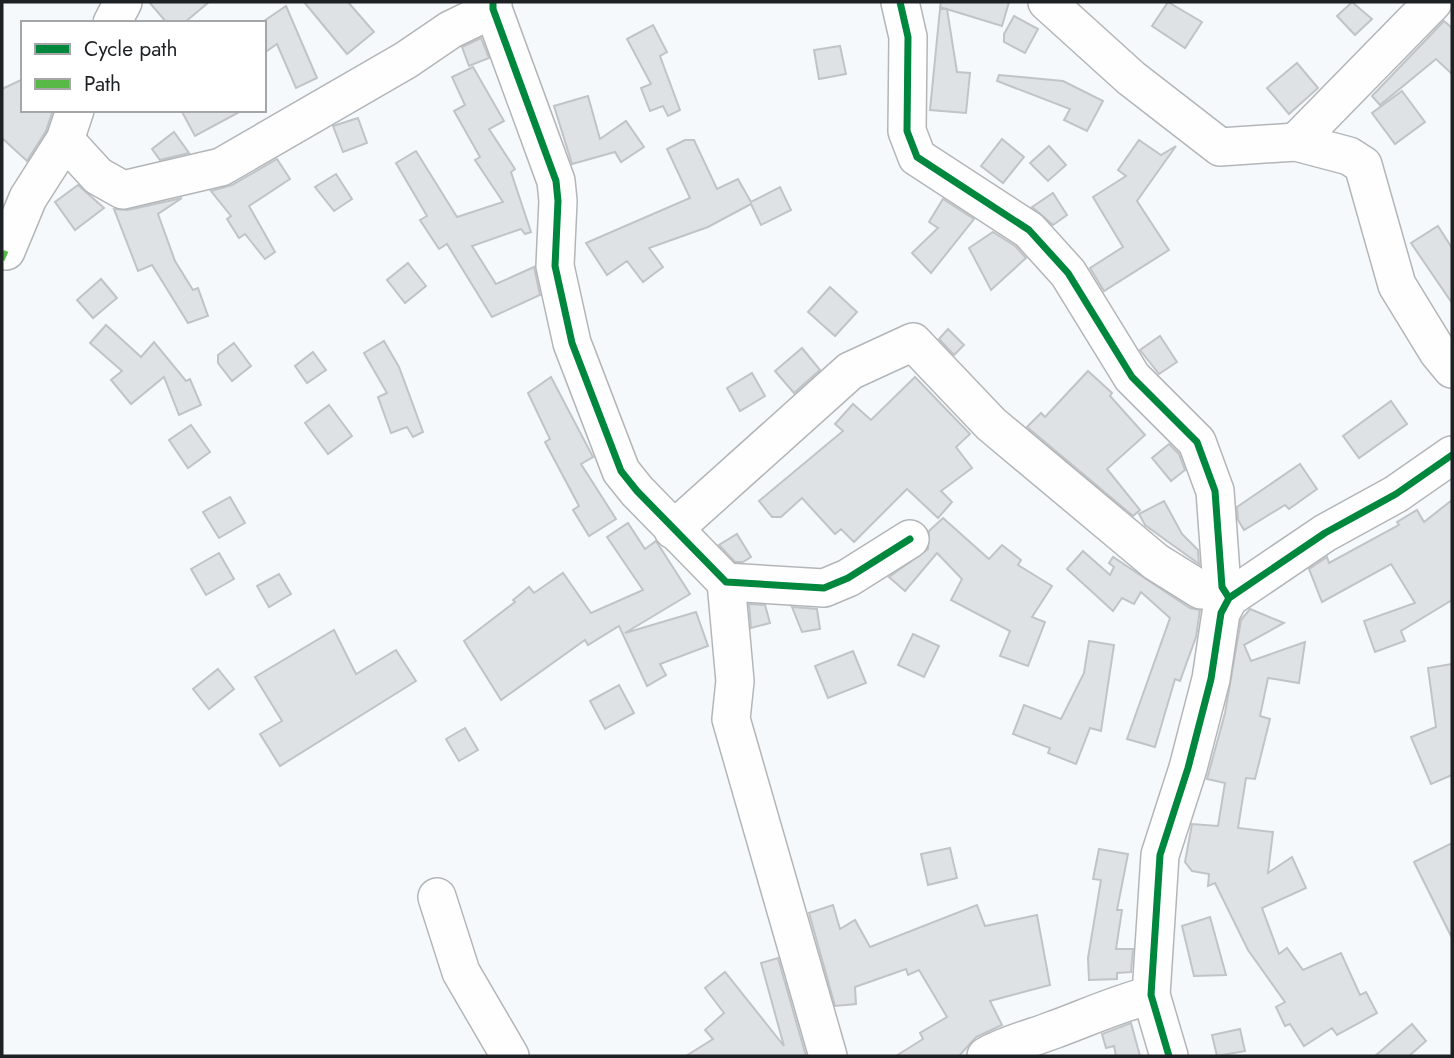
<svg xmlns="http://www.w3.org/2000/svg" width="1454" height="1058" viewBox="0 0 1454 1058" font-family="Jost,sans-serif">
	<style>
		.building { fill: #dfe2e4; stroke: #c1c4c7; stroke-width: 2 }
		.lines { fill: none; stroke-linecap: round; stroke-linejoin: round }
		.minor-casing { stroke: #b3b6b8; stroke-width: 40 }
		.minor { stroke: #fefefe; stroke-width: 37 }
		.quiet { stroke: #58b947; stroke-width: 5; stroke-dasharray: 10 5; stroke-linecap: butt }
		.cycleway-casing { stroke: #fff; stroke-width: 11 }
		.cycleway { stroke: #00873e; stroke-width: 7 }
	</style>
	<rect width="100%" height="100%" fill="#f6f9fb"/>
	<g class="building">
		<polygon points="149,2 209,2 184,23 167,23"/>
		<polygon points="304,2 348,2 374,32 347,54"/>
		<polygon points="941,2 1009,2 1002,26 940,7"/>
		<polygon points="1168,2 1202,22 1185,48 1152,26"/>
		<polygon points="1352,2 1372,19 1355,35 1337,16"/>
		<polygon points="286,6 317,78 296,88 277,44 264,53 264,21"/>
		<polygon points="940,9 947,9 957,72 970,73 966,113 930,110"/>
		<polygon points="1014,16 1038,29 1025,53 1004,42 1004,34"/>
		<polygon points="1444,21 1452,28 1452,74 1436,59 1380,105 1372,96"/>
		<polygon points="653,25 667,52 660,56 680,110 668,116 663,106 650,111 641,88 651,84 627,39"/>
		<polygon points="481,38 489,58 469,66 462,47"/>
		<polygon points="840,46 846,74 819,79 814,50"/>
		<polygon points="1297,63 1318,88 1289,114 1267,88"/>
		<polygon points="473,67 504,121 489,129 515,169 511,172 531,232 525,234 521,229 472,246 496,284 534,267 540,295 492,317 447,244 439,249 420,220 427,216 396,163 416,151 457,217 503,202 475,160 480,157 454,111 465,105 452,77"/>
		<polygon points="999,75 1063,81 1103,101 1087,131 1064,120 1070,109 997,81"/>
		<polygon points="23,79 23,110 53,110 46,131 27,161 2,138 2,89"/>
		<polygon points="1402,91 1425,122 1395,144 1372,113"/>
		<polygon points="588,96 600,139 626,121 644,147 621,162 615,152 572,164 554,106"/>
		<polygon points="181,110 243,110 195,136"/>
		<polygon points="358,118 367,143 343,152 333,126"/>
		<polygon points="174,132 189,153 160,160 152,149"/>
		<polygon points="1002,139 1024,157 1003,183 981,166"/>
		<polygon points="685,140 694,140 717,189 738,179 751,202 780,187 791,210 761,225 751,204 708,227 649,248 663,267 643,282 627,261 607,275 586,243 690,198 667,149"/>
		<polygon points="1139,140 1161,155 1176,146 1137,201 1169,250 1104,291 1090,268 1123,247 1093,197 1126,176 1118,170"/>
		<polygon points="1049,146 1066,165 1048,181 1030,163"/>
		<polygon points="277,159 290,179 249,206 275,252 265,259 245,234 239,238 227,219 231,216 211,191 232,185"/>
		<polygon points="336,174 352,199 334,211 315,187"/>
		<polygon points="78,185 104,208 75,230 55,202"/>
		<polygon points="1053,193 1067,215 1053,225 1032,207"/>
		<polygon points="182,198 158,214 175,261 193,290 198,288 208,316 188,323 152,265 138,271 114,209 128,210"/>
		<polygon points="943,199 974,219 931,273 912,253 938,228 929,222"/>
		<polygon points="1438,226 1452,248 1452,303 1411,243"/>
		<polygon points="993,232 1015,246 1026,258 991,290 969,248"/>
		<polygon points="408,263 426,286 405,303 387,280"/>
		<polygon points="101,279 117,298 93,318 77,300"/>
		<polygon points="830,287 857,312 835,336 808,312"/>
		<polygon points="106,325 141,357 154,342 186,381 190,379 201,405 179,415 164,377 131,404 111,380 122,371 90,343"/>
		<polygon points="948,329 964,345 954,355 939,339"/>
		<polygon points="1160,336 1177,362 1159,374 1140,350"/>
		<polygon points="384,341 399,367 423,432 413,437 407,427 391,433 378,397 387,393 364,353"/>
		<polygon points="234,343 251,366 232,381 218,363 218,355"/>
		<polygon points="802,348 820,370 794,393 775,371"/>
		<polygon points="313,352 326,370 307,383 295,366"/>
		<polygon points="1088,371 1112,393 1110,396 1145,435 1107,469 1140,510 1133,516 1027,427 1041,413 1045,417"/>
		<polygon points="752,373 765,396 740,411 727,388"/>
		<polygon points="551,377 593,457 581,464 616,519 589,536 573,510 579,506 545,442 550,439 528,393"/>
		<polygon points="915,377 970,434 956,447 972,468 941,491 952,502 938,518 907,489 854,542 841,529 835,534 802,498 781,517 772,517 759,501 843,431 835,424 853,404 871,420"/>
		<polygon points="1391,401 1407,424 1359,458 1343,436"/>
		<polygon points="329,405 352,436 328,454 305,423"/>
		<polygon points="191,425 210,452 188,468 169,440"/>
		<polygon points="1169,444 1179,454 1185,470 1171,481 1152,458"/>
		<polygon points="1300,464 1317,489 1289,509 1285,505 1244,530 1238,520 1237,507"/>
		<polygon points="230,497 245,523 219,538 203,512"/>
		<polygon points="1452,500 1452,600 1401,631 1405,641 1375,652 1364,621 1415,603 1391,564 1322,602 1309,569 1327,557 1329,563 1399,525 1397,522 1417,510 1424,522"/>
		<polygon points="1164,501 1182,534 1198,550 1199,564 1145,525 1139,514"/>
		<polygon points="943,518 989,559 1002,545 1021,560 1018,565 1052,586 1032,617 1045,622 1028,666 1000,656 1010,631 951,600 962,579 937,553 905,591 889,577 928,549 929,531"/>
		<polygon points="628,523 645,549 656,541 690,594 625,633 696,612 708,646 660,664 666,675 647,686 619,626 588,645 585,640 501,700 464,641 515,602 513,600 529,587 534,593 563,573 591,613 643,590 607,537"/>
		<polygon points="737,534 751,557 743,562 735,562 719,545"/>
		<polygon points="1083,551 1110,575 1114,567 1109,563 1113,557 1190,608 1200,610 1196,637 1180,681 1175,679 1155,747 1127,739 1170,618 1141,592 1134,604 1122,598 1113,611 1067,569"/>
		<polygon points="219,553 234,579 206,595 191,569"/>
		<polygon points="279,574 291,594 269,607 257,586"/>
		<polygon points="749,604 765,605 770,623 751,628"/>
		<polygon points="792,607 817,609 820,629 802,632"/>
		<polygon points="1250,609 1284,623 1244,645 1251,661 1305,642 1299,683 1268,678 1260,716 1270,719 1255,779 1246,778 1238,828 1273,832 1268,873 1292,857 1306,888 1262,908 1279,954 1287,948 1303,970 1341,953 1360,995 1366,992 1377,1013 1337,1035 1332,1028 1304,1046 1290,1024 1285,1026 1276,1007 1285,1002 1248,950 1215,883 1208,886 1209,874 1192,871 1185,862 1192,824 1218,826 1225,783 1207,779 1225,713 1241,620"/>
		<polygon points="334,630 356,674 396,650 416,681 280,766 260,734 282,721 255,677"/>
		<polygon points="913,634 939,646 924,677 898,665"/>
		<polygon points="1089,641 1114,645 1101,731 1090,728 1076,764 1048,753 1050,748 1013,734 1024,705 1061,719 1084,673"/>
		<polygon points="853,651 866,683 828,698 815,666"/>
		<polygon points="1452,664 1452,775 1431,784 1411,737 1436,727 1428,668"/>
		<polygon points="218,669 234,689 209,709 193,689"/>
		<polygon points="619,685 634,713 605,729 590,701"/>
		<polygon points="465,728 478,750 459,761 446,739"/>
		<polygon points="1452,843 1452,938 1414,862"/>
		<polygon points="950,848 957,878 928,885 921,854"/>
		<polygon points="1099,849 1128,854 1117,910 1122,910 1116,949 1133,949 1131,972 1117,973 1117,979 1089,980 1088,958 1101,880 1093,879"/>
		<polygon points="833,905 840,929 855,920 870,947 977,905 985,926 1037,915 1050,985 990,1001 1002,1025 976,1037 959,1056 896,1056 923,1039 920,1033 947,1017 919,970 908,975 906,969 855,987 856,1004 835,1006 809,913"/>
		<polygon points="1210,917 1226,975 1194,976 1182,926"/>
		<polygon points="778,958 806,1056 686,1056 713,1039 705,1030 724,1013 705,988 725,972 784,1046 761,963"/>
		<polygon points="1131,1023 1140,1056 1116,1056 1114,1046 1106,1048 1102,1034"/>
		<polygon points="1412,1024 1426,1041 1409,1056 1375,1056"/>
		<polygon points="1240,1029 1245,1051 1217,1056 1212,1035"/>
	</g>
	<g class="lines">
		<g class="minor-casing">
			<g id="minor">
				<polyline points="493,2 493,9 556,181 558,201 555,266 572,343 621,471 637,491 726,582 824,588 848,578 910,539"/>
				<polyline points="900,2 908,37 907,131 917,157 1029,230 1068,273 1132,377 1197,442 1215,491 1222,587 1229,598"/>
				<polyline points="1047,2 1131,78 1220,147 1296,142 1349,156 1363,165 1397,285 1438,352 1452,369"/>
				<polyline points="112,23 123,2"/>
				<polyline points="65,140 98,176 123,190 221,167 406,60 450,30 493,9"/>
				<polyline points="1296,142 1433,2"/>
				<polyline points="6,251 28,198 65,140 75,110"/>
				<polyline points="673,530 850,371 913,342 991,424 1156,562 1201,590 1222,587"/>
				<polyline points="726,582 735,681 731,719 828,1056"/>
				<polyline points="437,897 461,972 510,1056"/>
				<path d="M 986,1056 C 1007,1044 1030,1039 1053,1030 C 1086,1018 1116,1004 1151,995"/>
				<polyline points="1169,1056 1151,995 1160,855 1188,768 1211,679 1221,613 1229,598 1325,533 1396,494 1452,455"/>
			</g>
		</g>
		<use href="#minor" class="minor"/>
		<polyline class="quiet" points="2,260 6,251"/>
		<g class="cycleway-casing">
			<g id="cycleway">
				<polyline points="493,2 493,9 556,181 558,201 555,266 572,343 621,471 637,491 726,582 824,588 848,578 910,539"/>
				<polyline points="900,2 908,37 907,131 917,157 1029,230 1068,273 1132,377 1197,442 1215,491 1222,587 1229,598"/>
				<polyline points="1169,1056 1151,995 1160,855 1188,768 1211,679 1221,613 1229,598 1325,533 1396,494 1452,455"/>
			</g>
		</g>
		<use href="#cycleway" class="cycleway"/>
	</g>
	<rect width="1454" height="1058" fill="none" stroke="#1e2124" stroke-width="7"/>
	<rect x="21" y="21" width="245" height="91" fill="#ffffff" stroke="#a5a6a7" stroke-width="2"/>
	<rect x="35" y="44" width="35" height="10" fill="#00873e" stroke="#a5a6a7" stroke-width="2"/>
	<text x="84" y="56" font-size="21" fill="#1e2124">Cycle path</text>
	<rect x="35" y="79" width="35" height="10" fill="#58b947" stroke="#a5a6a7" stroke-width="2"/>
	<text x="84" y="91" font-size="21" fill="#1e2124">Path</text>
</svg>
